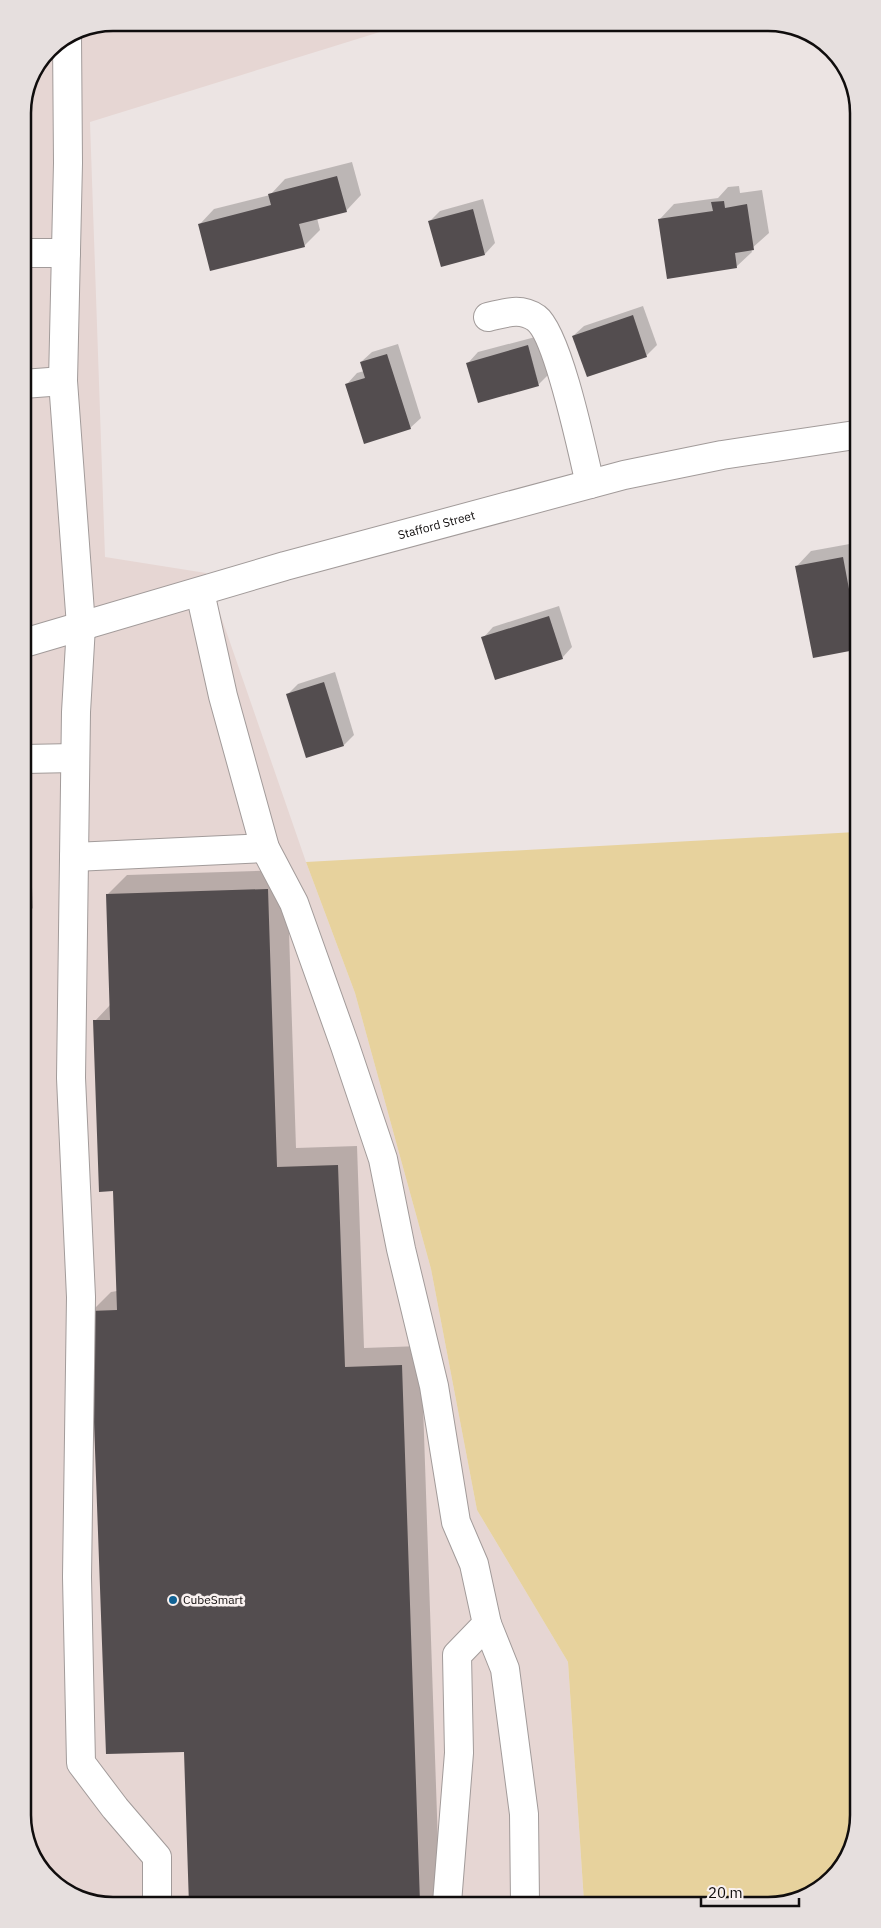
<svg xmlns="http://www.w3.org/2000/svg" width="881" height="1928" viewBox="0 0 881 1928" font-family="'IBM Plex Sans',sans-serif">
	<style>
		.built { fill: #e6d6d3 }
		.green { fill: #e7d29d }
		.shadow { fill: #0003 }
		.building { fill: #534d4f }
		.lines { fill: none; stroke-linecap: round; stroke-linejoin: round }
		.minor-casing { stroke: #a29b9a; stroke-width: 30 }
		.minor { stroke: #fff; stroke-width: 28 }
		.poi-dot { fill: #116294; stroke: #f9f1f0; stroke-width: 2 }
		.labels { text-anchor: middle; stroke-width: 5; stroke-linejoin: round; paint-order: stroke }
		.street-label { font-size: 12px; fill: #100d0d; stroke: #f9f1f0 }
		.poi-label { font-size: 12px; fill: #100d0d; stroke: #f9f1f0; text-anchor: start }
		.rim { fill: none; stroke: #100d0d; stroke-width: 2.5 }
	</style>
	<rect width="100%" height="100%" fill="#ece4e3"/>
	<polygon class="built" points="113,23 409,23 90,122 105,557 206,573 306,862 355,993 431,1269 477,1510 568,1662 584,1902 107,1905 58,1887 27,1844 23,107 49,49 79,29"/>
	<polygon class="green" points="856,832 858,1815 843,1865 797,1901 584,1902 568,1662 477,1510 431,1269 355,993 306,862"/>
	<g class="shadow">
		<polygon points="352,162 361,195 346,211 317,218 320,230 304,246 199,225 214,209 270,195 285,179"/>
		<polygon points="739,186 740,193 762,190 769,233 751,249 752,252 736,267 659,220 674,204 718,198 728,187"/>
		<polygon points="483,199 495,243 485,254 430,221 440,211"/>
		<polygon points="643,306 657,345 646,356 573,336 584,326"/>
		<polygon points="539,336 549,374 539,384 479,401 468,363 478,352"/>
		<polygon points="398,344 421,418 410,428 347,384 357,373 364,371 361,362 372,352"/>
		<polygon points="855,543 855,649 814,657 796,567 811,551"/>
		<polygon points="559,606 572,647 562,658 483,638 493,627"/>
		<polygon points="335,672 354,735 344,745 288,694 298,684"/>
		<polygon points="25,780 27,780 33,908 25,916"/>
		<polygon points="287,870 296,1148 357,1146 364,1348 421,1346 440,1903 190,1905 185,1751 92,1311 111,1292 117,1291 114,1190 95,1021 111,1004 107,895 127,875"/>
	</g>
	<g class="building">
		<polygon points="337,176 347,212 299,224 305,247 210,271 198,224 271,205 268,194"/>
		<polygon points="724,201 725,208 747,204 754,250 735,253 737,268 667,279 658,219 713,211 711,202"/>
		<polygon points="473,209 485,255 441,267 428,221"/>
		<polygon points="633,315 647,357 587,377 572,336"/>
		<polygon points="528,345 539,386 478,403 466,363"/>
		<polygon points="387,354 411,429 364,444 345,384 365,378 360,362"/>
		<polygon points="843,557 849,589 855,588 855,650 813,658 795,566"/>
		<polygon points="549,616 563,659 495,680 481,637"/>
		<polygon points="324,682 344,746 306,758 286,694"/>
		<polygon points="268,889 277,1167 338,1165 345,1367 402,1365 420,1903 189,1905 184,1752 106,1754 90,1311 117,1310 113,1191 99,1192 93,1020 110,1020 106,894"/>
	</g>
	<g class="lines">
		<g class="minor-casing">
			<g id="minor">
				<polyline points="67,37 68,163 63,381 81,626 76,712 71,1078 81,1297 77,1577 81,1763 115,1808 157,1857 157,1905"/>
				<polyline points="23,253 66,253"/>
				<path d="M 488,317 C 506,313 520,307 536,318 C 558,334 583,454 590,484"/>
				<polyline points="23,384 63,381"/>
				<polyline points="200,592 223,696 265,848 294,903 345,1046 383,1159 401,1249 434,1386 456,1522 474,1564 487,1624 457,1655 459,1753 447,1903"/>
				<path id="s1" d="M 24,643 L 285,566 L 624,475 L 722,455 L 855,435"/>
				<polyline points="24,759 75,758"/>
				<polyline points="74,857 265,848"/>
				<polyline points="487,1624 505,1669 524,1814 525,1902"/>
			</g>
		</g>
		<use href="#minor" class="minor"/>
	</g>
	<circle class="poi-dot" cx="173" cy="1600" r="5"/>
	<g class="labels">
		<g class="street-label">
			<text dy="4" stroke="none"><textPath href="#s1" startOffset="429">Stafford Street</textPath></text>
		</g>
		<g class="poi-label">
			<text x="183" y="1604">CubeSmart</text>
		</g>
	</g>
	<path d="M0 0H881V1928H0ZM113 31H768A82 82 0 0 1 850 113V1815A82 82 0 0 1 768 1897H113A82 82 0 0 1 31 1815V113A82 82 0 0 1 113 31Z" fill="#e6dfde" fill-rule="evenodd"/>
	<path class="rim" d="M113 31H768A82 82 0 0 1 850 113V1815A82 82 0 0 1 768 1897H113A82 82 0 0 1 31 1815V113A82 82 0 0 1 113 31Z"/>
	<path d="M701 1898v8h98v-8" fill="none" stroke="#100d0d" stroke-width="2.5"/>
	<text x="708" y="1898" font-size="15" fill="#100d0d" stroke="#f9f1f0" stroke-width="4" paint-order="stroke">20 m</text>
</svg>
